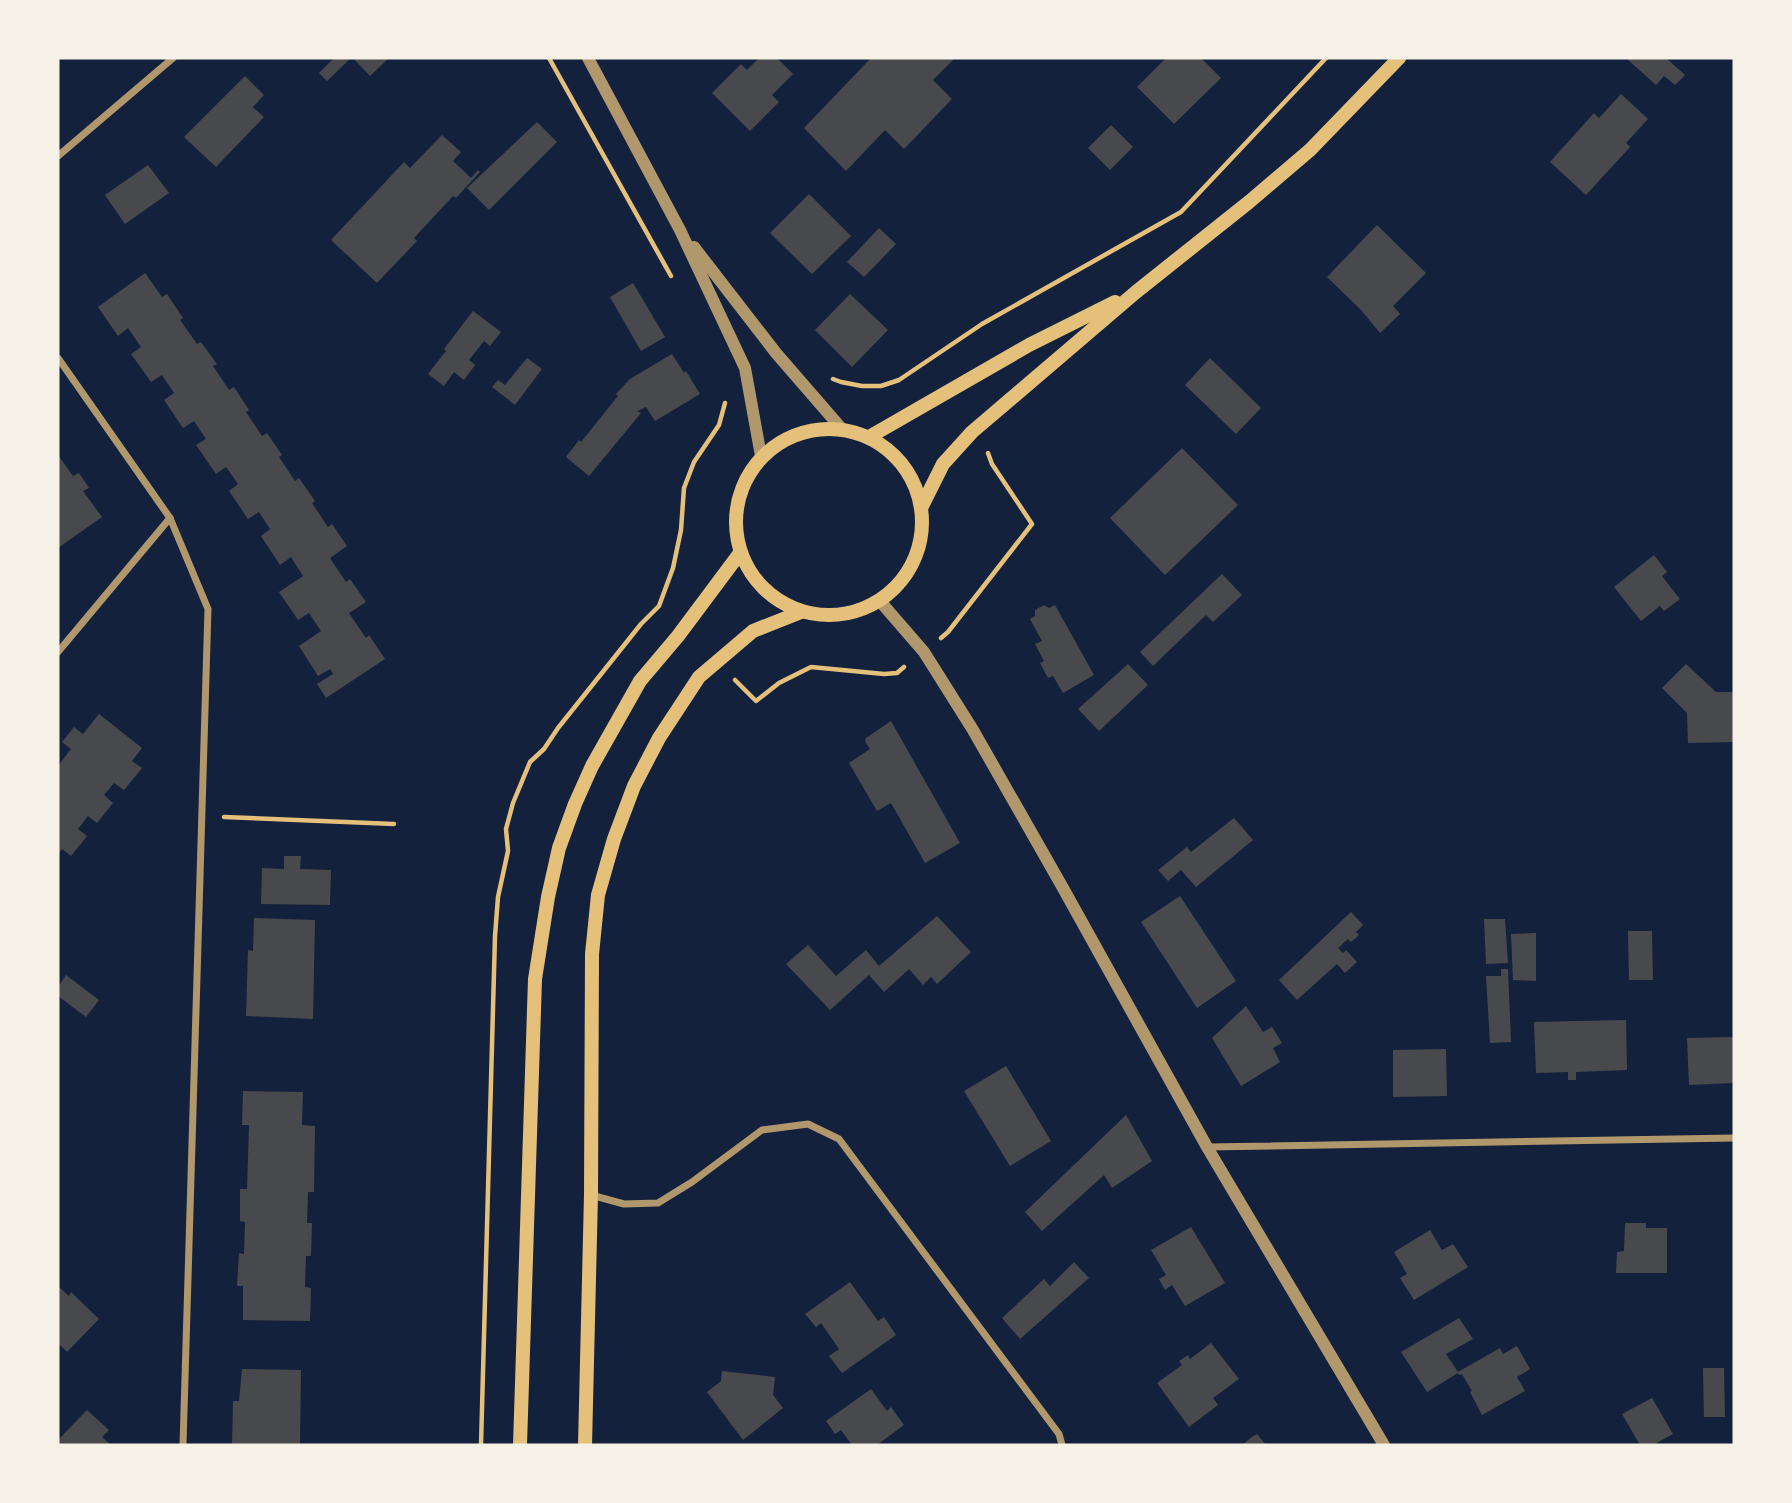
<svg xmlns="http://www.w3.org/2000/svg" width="1792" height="1503" viewBox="0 0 1792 1503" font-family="Roboto,sans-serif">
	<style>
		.building { fill: #48494c }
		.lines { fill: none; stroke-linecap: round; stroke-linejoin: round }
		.path { stroke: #e5c07b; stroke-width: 4.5 }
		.minor { stroke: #b1986c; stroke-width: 7 }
		.tertiary { stroke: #b1986c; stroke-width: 12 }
		.secondary { stroke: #e5c07b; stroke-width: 14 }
	</style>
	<rect width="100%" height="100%" fill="#14213d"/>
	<g class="building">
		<polygon points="334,58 351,58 327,81 319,73"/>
		<polygon points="353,58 389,58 370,76"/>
		<polygon points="759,58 777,58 793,74 772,95 779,102 750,131 712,93 741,64 747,70"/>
		<polygon points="871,58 955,58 933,80 952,99 904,149 885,130 846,171 804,128"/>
		<polygon points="1166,58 1201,58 1221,78 1174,124 1137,87"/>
		<polygon points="1629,58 1666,58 1685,75 1675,85 1664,76 1656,85 1627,59"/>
		<polygon points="245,76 264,95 253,107 264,117 216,167 184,137"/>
		<polygon points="1621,94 1648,119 1626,143 1630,147 1586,195 1550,162 1594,113 1599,118"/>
		<polygon points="537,122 557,142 489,210 467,188"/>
		<polygon points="1111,125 1133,147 1110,170 1088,148"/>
		<polygon points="442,135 461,152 453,161 471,178 478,170 480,172 456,198 453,196 414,238 417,241 377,283 331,240 404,162 410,168"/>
		<polygon points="148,165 169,193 125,224 105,195"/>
		<polygon points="809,194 851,236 812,274 770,233"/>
		<polygon points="1377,225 1426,273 1393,306 1400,314 1380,333 1361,310 1327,277"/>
		<polygon points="879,228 896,244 864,277 847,262"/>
		<polygon points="145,273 162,297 167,294 183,318 180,320 197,344 201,342 217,364 213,366 229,390 234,387 249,410 246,412 262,436 267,433 282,455 279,457 295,481 299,478 315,501 312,503 328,527 332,524 347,546 330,558 346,582 350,579 366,602 349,613 366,638 369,635 385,659 326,698 317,684 333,674 330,669 318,676 299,646 321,631 309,613 298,620 279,592 303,576 291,557 280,565 261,536 270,529 259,512 248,519 229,491 238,484 226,467 216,474 196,445 206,439 194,421 183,428 164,400 174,393 162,375 151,382 131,354 141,347 128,328 118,336 98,307"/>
		<polygon points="633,283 665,337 641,351 610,297"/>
		<polygon points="850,294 888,330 852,367 815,330"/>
		<polygon points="473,311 501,332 490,346 484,341 469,360 475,365 464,380 454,372 444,386 428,374 446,351 444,349"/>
		<polygon points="672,354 684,373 686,371 700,394 655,421 646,407 637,411 641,413 589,476 566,457 579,440 581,442 618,396 616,394 630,379"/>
		<polygon points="527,358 542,369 515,405 492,387 498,380 505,385"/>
		<polygon points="1210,358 1261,408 1236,434 1185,385"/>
		<polygon points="1182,448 1238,505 1165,575 1110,518"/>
		<polygon points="58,455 73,476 79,473 89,488 83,491 102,517 58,548"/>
		<polygon points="1654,555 1667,572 1662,576 1680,599 1664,611 1660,606 1641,621 1614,587"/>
		<polygon points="1222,574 1242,595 1213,622 1206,615 1153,666 1140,652"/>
		<polygon points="1044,605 1049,608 1055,605 1094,675 1063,693 1053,676 1048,678 1040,663 1044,661 1035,644 1042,641 1030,619 1035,616 1035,610"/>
		<polygon points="1128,664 1148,685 1099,731 1078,709"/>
		<polygon points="1686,664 1716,692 1734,692 1734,742 1688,743 1687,713 1662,688"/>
		<polygon points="99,714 142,748 132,761 142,768 124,790 114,783 104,795 113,803 97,823 88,816 78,829 87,836 71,856 62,849 58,854 58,766 71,749 62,742 74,727 83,734"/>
		<polygon points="891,721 960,843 925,863 891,803 877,811 849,763 870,749 865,741 866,738"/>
		<polygon points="1234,818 1253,840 1196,887 1181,870 1168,881 1158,870 1187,847 1191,852"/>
		<polygon points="284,856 301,856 300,869 331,870 330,905 261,904 262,868 284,869"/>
		<polygon points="1180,896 1236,981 1197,1008 1141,922"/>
		<polygon points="1351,912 1363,925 1356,932 1359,935 1351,942 1348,939 1338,948 1343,953 1346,950 1357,962 1345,973 1337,964 1297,1000 1279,980"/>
		<polygon points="937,916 971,952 937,984 931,977 923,985 909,969 884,992 869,975 830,1010 786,964 808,945 836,976 866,950 879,966"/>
		<polygon points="254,918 315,920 313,1019 246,1016 248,950 253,951"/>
		<polygon points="1484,919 1505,919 1508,963 1486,964"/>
		<polygon points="1628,931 1652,931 1653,980 1629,980"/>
		<polygon points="1536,933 1536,981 1513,980 1511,934"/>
		<polygon points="1501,969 1508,969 1511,1042 1490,1043 1486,976 1501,976"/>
		<polygon points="66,975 99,1000 86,1017 58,996 58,987"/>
		<polygon points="1246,1006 1263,1032 1272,1027 1282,1043 1273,1048 1280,1062 1241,1086 1212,1038"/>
		<polygon points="1626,1020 1627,1070 1576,1072 1576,1080 1568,1080 1568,1072 1536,1073 1534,1022"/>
		<polygon points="1734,1037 1734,1083 1689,1085 1687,1038"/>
		<polygon points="1446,1049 1447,1096 1393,1097 1393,1050"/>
		<polygon points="1006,1066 1051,1141 1010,1166 964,1091"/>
		<polygon points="243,1091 303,1092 302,1125 315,1126 314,1192 308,1192 307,1223 312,1223 311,1256 306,1256 305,1287 311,1288 310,1321 243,1320 243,1286 237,1286 239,1253 244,1254 245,1222 240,1221 240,1189 247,1189 249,1125 242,1125"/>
		<polygon points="1126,1115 1152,1161 1112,1188 1104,1175 1042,1231 1025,1212"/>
		<polygon points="1625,1223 1646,1223 1646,1228 1667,1228 1667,1273 1616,1273 1617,1252 1624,1251"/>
		<polygon points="1191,1227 1225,1283 1185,1306 1172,1285 1165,1290 1159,1279 1166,1275 1151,1250"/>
		<polygon points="1430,1230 1442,1250 1453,1244 1468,1267 1414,1300 1400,1278 1407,1274 1394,1252"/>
		<polygon points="1074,1262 1089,1278 1020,1339 1002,1318 1044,1279 1050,1286"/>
		<polygon points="850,1282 878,1321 884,1317 896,1335 842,1373 829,1356 839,1349 821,1323 816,1327 805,1314"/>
		<polygon points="58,1286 69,1296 71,1292 99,1319 67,1352 58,1343"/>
		<polygon points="1459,1318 1473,1339 1446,1354 1458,1372 1500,1348 1503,1354 1517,1346 1530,1369 1517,1377 1525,1391 1482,1415 1470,1392 1472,1391 1462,1374 1459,1375 1458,1373 1427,1392 1401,1352"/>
		<polygon points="1211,1343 1239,1379 1213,1398 1218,1405 1189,1427 1157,1383 1182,1365 1179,1361 1188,1355 1190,1359"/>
		<polygon points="1703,1368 1724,1368 1725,1417 1704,1417"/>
		<polygon points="242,1369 301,1370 300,1445 232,1445 233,1401 239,1401"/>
		<polygon points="722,1371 775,1377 773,1395 783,1408 743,1440 707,1392 721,1381"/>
		<polygon points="871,1389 887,1411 891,1407 904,1425 877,1445 852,1445 841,1430 835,1434 826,1421"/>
		<polygon points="1652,1398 1673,1434 1653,1445 1640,1445 1622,1414"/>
		<polygon points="87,1410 109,1430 102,1437 111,1445 58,1445 58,1440"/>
		<polygon points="1257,1434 1266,1445 1242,1445 1252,1437"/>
	</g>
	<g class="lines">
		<g class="path">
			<polyline points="549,58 671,276"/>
			<polyline points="833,379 841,382 862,386 881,386 899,380 982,324 1181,212 1326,58"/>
			<polyline points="941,638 948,632 1032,524 992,464 988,453"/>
			<polyline points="735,680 756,701 779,683 811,667 884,674 897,673 904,667"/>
			<polyline points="224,817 394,824"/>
			<polyline points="481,1445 495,936 498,897 508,851 506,829 513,803 530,762 544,749 558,728 641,624 659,606 673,568 681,530 684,488 694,462 719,425 725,403"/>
		</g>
		<g class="minor">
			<polyline points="58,156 173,58"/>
			<polyline points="58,358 170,518 208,609 183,1445"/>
			<polyline points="58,652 170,518"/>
			<polyline points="1207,1147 1734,1138"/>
			<polyline points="591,1195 624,1204 658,1203 692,1182 762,1130 808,1124 839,1139 1059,1434 1062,1445"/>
		</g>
		<g class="tertiary">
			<polyline points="588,58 680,230 745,368 761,456"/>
			<polyline points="694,247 776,353 841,428"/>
			<polyline points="879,600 924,652 973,730 1063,888 1207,1147 1384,1445"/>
		</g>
		<g class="secondary">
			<circle cx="829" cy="522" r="93"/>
			<polyline points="869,437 1029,345 1115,302"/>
			<polyline points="922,506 943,464 972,432 1136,292 1249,202 1310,150 1399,58"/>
			<polyline points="520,1445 535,979 548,897 559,848 575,804 592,766 640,681 678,636 740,553"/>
			<polyline points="585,1445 591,1195 592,954 598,895 614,839 634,786 659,738 699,677 753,631 801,612"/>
		</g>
	</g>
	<rect width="1792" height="1503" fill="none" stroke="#f6f1e7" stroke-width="119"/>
</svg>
